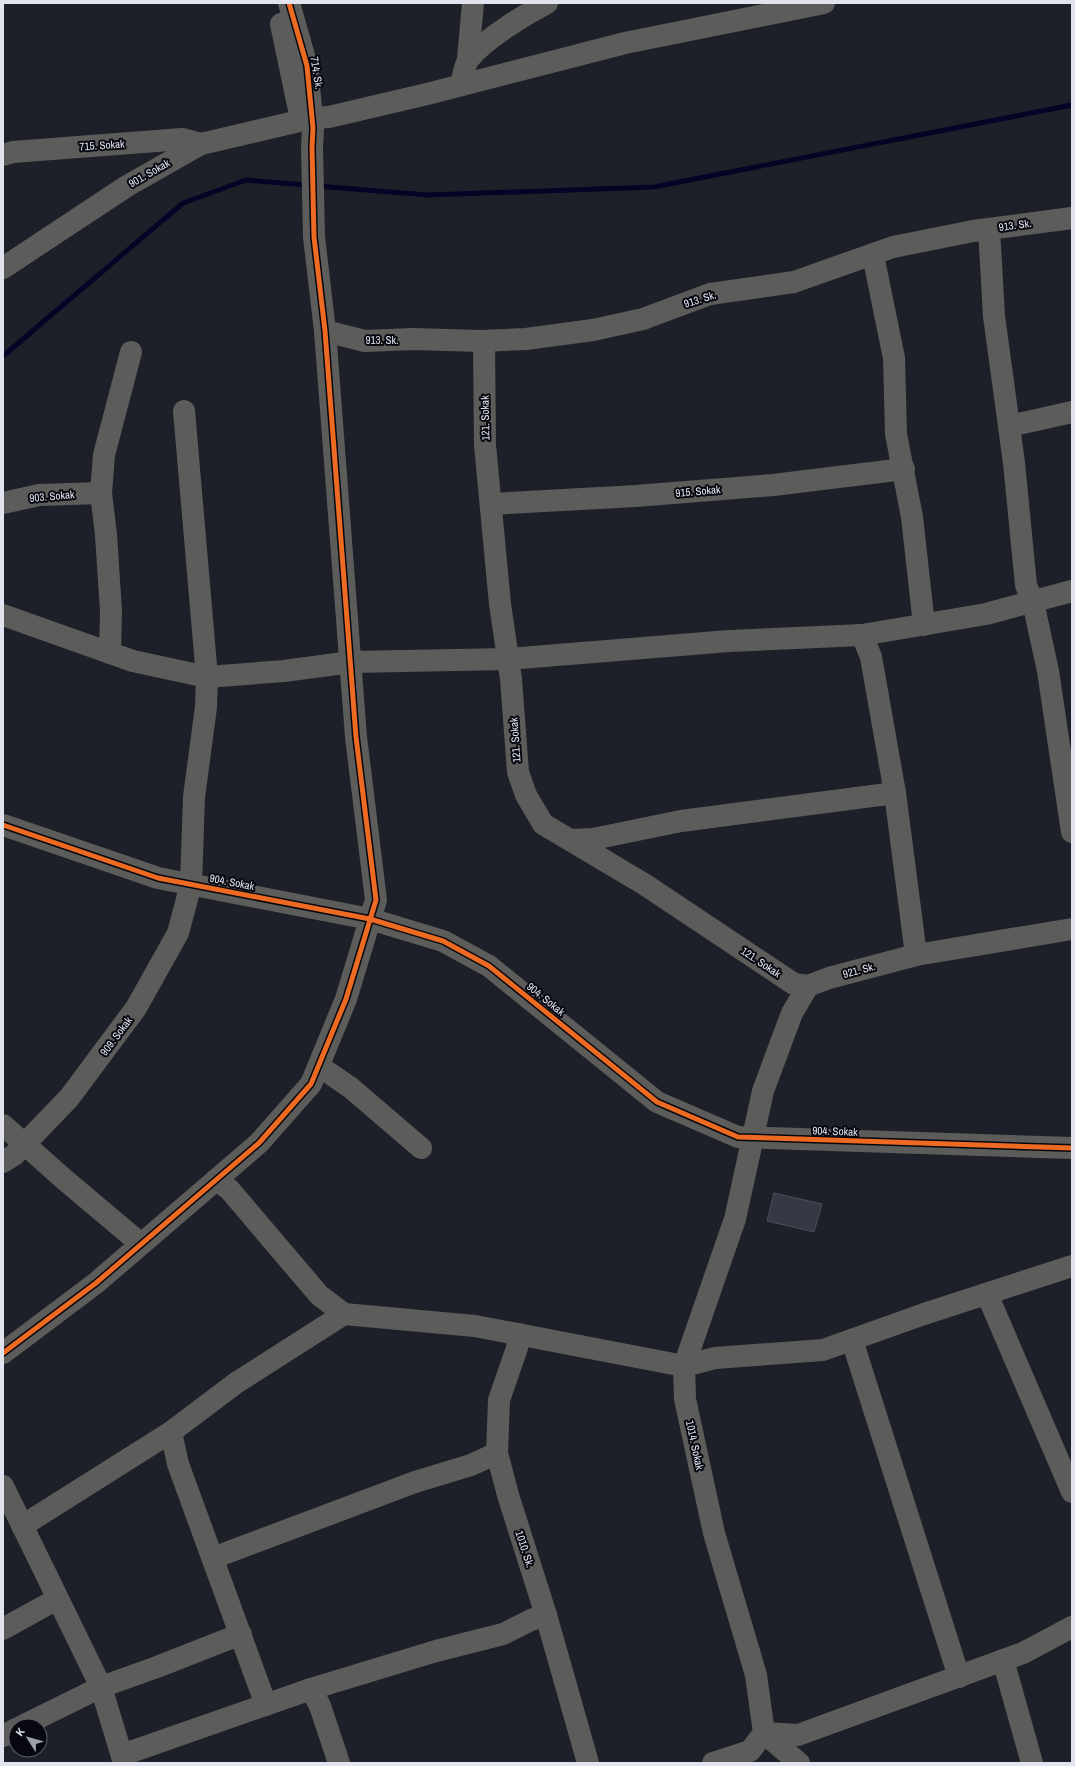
<svg xmlns="http://www.w3.org/2000/svg" width="1075" height="1766" viewBox="0 0 1075 1766" font-family="'Archivo Narrow',sans-serif">
	<style>
		.lines { fill: none; stroke-linecap: round; stroke-linejoin: round }
		.stream { stroke: #060326; stroke-width: 5 }
		.building { fill: #363846; stroke: #4b4d55 }
		.minor { stroke: #5c5c5a; stroke-width: 22 }
		.cycleway-casing { stroke: #07080f; stroke-width: 8 }
		.cycleway { stroke: #ed6a23; stroke-width: 5 }
		.labels { text-anchor: middle; stroke-width: 4; stroke-linejoin: round; paint-order: stroke }
		.street-label { font-size: 11px; fill: #e1e4ef; stroke: #07080f }
	</style>
	<rect width="100%" height="100%" fill="#1e2029"/>
	<g class="lines">
		<g class="stream">
			<polyline points="317,186 428,195 654,187 1072,105"/>
			<polyline points="3,356 183,203 246,180 307,185"/>
		</g>
	</g>
	<polygon class="building" points="774,1193 822,1204 814,1232 767,1221"/>
	<g class="lines">
		<g class="minor">
			<polyline points="281,24 299,110"/>
			<polyline points="468,59 473,3"/>
			<path d="M 461,85 C 463,77 464,65 469,59 C 483,40 526,14 547,3"/>
			<polyline points="3,155 13,152 182,139 201,144"/>
			<polyline points="989,229 994,316 1014,463 1026,585 1033,602 1048,671 1072,832"/>
			<polyline points="873,255 894,358 896,434 912,517 924,625"/>
			<polyline points="3,268 127,186 201,144 312,118 329,117 427,94 625,43 824,3"/>
			<polyline points="325,331 365,341 413,339 480,341 526,339 593,330 643,319 710,294 794,282 893,247 973,231 1072,218"/>
			<polyline points="484,341 485,445 500,604 511,679 518,772 526,795 543,824 644,884 794,984 808,986"/>
			<polyline points="1009,426 1072,412"/>
			<polyline points="3,503 39,495 101,493"/>
			<polyline points="491,504 636,496 773,485 904,469"/>
			<polyline points="3,615 110,653 133,661 207,677 284,671 351,662 508,659 729,641 862,635 986,614 1072,591"/>
			<polyline points="862,635 871,657 895,793 916,955"/>
			<polyline points="110,653 111,611 106,535 101,493 104,455 131,352"/>
			<polyline points="3,825 158,878 370,919 443,941 489,966 657,1102 738,1137 1072,1148"/>
			<polyline points="570,840 593,839 681,821 895,793"/>
			<polyline points="319,1066 351,1088 421,1148"/>
			<polyline points="3,1125 65,1180 141,1244"/>
			<polyline points="3,1162 14,1155 69,1098 136,1008 178,933 191,884 194,797 206,707 207,677 184,411"/>
			<polyline points="216,1180 229,1189 319,1295 344,1314 475,1326 684,1366 715,1358 823,1350 924,1314 1072,1266"/>
			<polyline points="987,1294 1072,1492"/>
			<polyline points="518,1334 517,1348 499,1400 497,1453 508,1495 546,1615 588,1763"/>
			<polyline points="852,1340 959,1677"/>
			<polyline points="3,1353 96,1283 259,1143 311,1084 346,999 376,900 356,737 325,331 314,237 312,147 313,128 307,66 289,3"/>
			<polyline points="3,1486 101,1687 124,1763"/>
			<polyline points="22,1526 171,1432"/>
			<polyline points="213,1558 415,1482 471,1465 497,1453"/>
			<polyline points="3,1629 57,1599"/>
			<polyline points="1003,1660 1032,1763"/>
			<polyline points="311,1689 320,1706 339,1763"/>
			<polyline points="266,1705 178,1464 171,1432 236,1383 344,1314"/>
			<polyline points="22,1726 101,1687 157,1667 241,1634"/>
			<polyline points="764,1733 798,1735 1023,1653 1072,1627"/>
			<polyline points="764,1733 799,1763"/>
			<polyline points="3,1736 16,1729"/>
			<polyline points="122,1755 311,1689 436,1651 503,1634 531,1620 546,1615"/>
			<polyline points="713,1763 750,1751 764,1733 756,1675 714,1533 685,1399 684,1366 735,1219 763,1091 792,1013 808,986 829,978 916,955 1072,929"/>
		</g>
		<g class="cycleway-casing">
			<g id="cycleway">
				<polyline points="3,825 158,878 370,919 443,941 489,966 657,1102 738,1137 1072,1148"/>
				<polyline points="3,1353 96,1283 259,1143 311,1084 346,999 376,900 356,737 325,331 314,237 312,147 313,128 307,66 289,3"/>
			</g>
		</g>
		<use href="#cycleway" class="cycleway"/>
	</g>
	<g class="labels">
		<g class="street-label">
			<text transform="translate(317 73) rotate(81)" y="4">714. Sk.</text>
			<text transform="translate(102 145) rotate(-4)" y="4">715. Sokak</text>
			<text transform="translate(149 173) rotate(-30)" y="4">901. Sokak</text>
			<text transform="translate(1015 225) rotate(-8)" y="4">913. Sk.</text>
			<text transform="translate(700 299) rotate(-17)" y="4">913. Sk.</text>
			<text x="382" y="344">913. Sk.</text>
			<text transform="translate(485 418) rotate(-91)" y="4">121. Sokak</text>
			<text transform="translate(698 491) rotate(-5)" y="4">915. Sokak</text>
			<text transform="translate(52 496) rotate(-5)" y="4">903. Sokak</text>
			<text transform="translate(515 740) rotate(-94)" y="4">121. Sokak</text>
			<text transform="translate(232 882) rotate(11)" y="4">904. Sokak</text>
			<text transform="translate(761 962) rotate(34)" y="4">121. Sokak</text>
			<text transform="translate(859 970) rotate(-15)" y="4">921. Sk.</text>
			<text transform="translate(546 999) rotate(39)" y="4">904. Sokak</text>
			<text transform="translate(116 1036) rotate(-53)" y="4">909. Sokak</text>
			<text transform="translate(835 1131) rotate(2)" y="4">904. Sokak</text>
			<text transform="translate(695 1445) rotate(78)" y="4">1014. Sokak</text>
			<text transform="translate(525 1549) rotate(72)" y="4">1010. Sk.</text>
		</g>
	</g>
	<rect width="1075" height="1766" fill="none" stroke="#e1e4ef" stroke-width="8"/>
	<g transform="translate(28 1738) rotate(307)"><circle r="19" fill="#07080f" stroke="#5e6069"/>
	<path d="M0-3L7 15L0 10L-7 15Z" fill="#9d9faa"/>
	<text y="-6" font-size="11" font-weight="bold" text-anchor="middle" fill="#e1e4ef">K</text>
	</g>
</svg>
